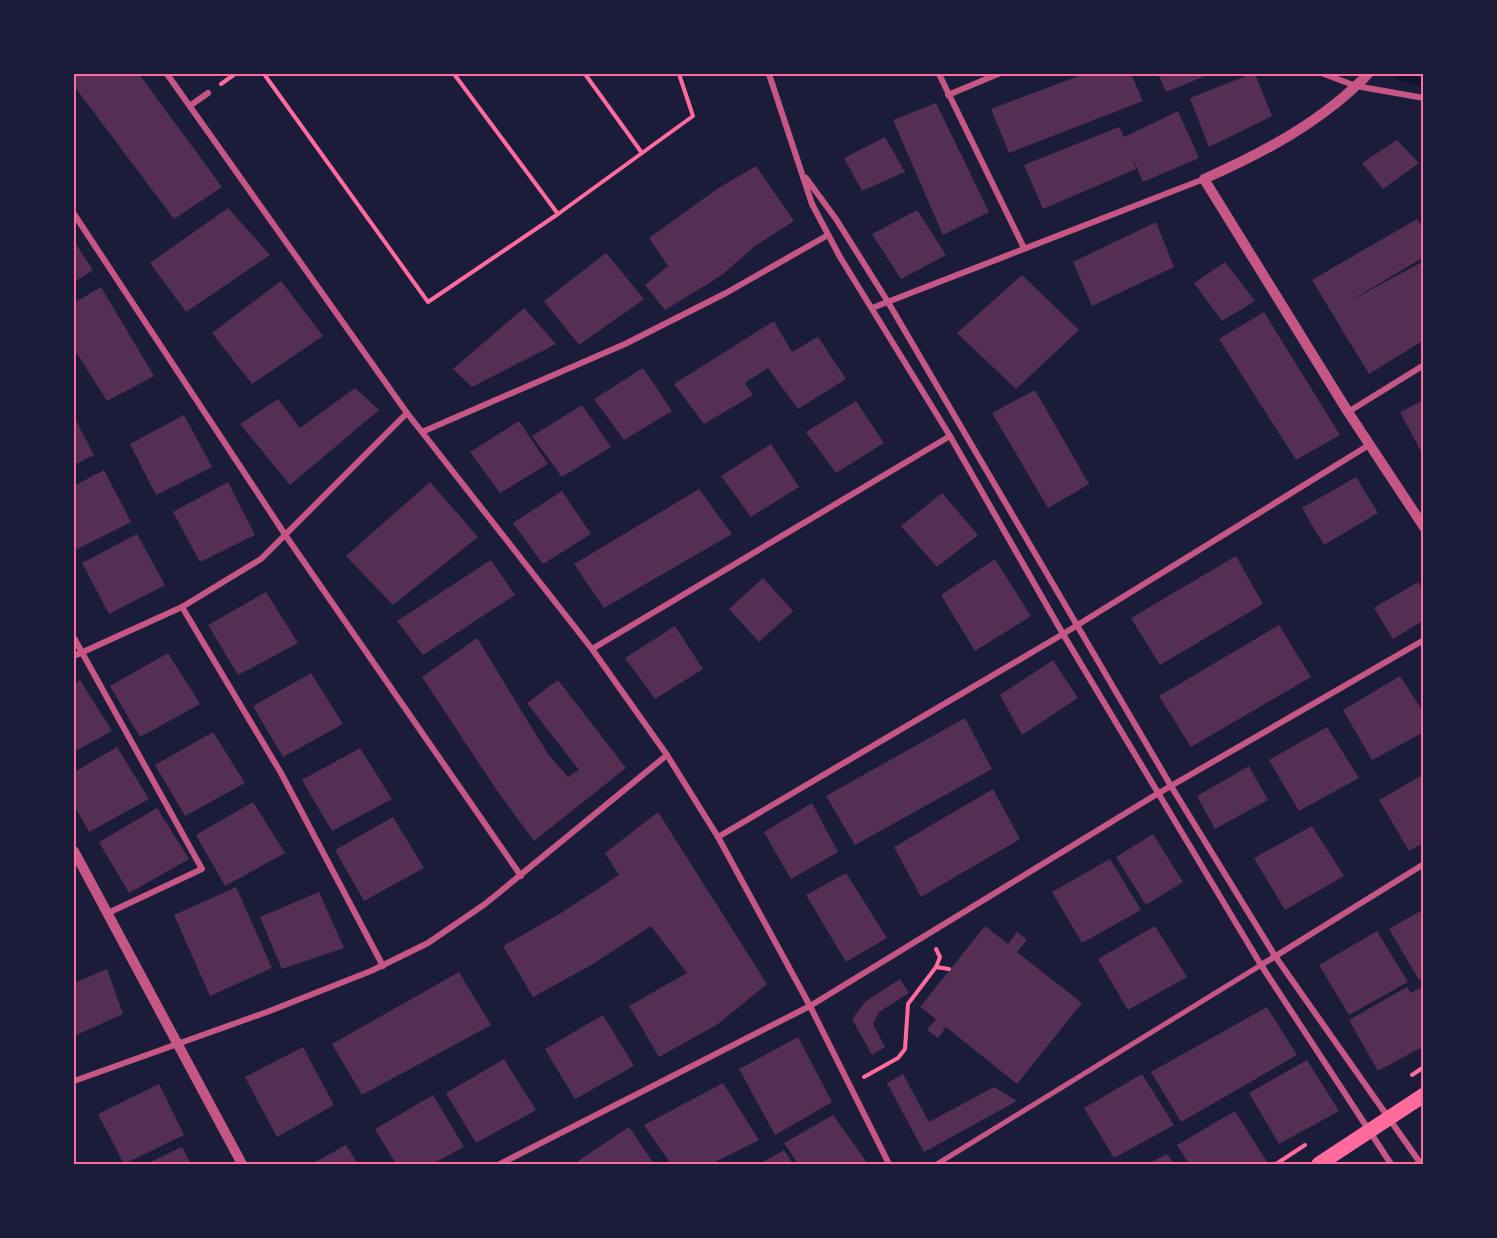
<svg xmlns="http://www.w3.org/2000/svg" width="1497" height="1238" viewBox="0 0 1497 1238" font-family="Arial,sans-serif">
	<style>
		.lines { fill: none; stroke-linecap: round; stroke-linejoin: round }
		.stream { stroke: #12122b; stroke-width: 8 }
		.building { fill: #542f53 }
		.path { stroke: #ff6b9d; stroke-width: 4 }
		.pedestrian { stroke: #c65784; stroke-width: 5 }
		.minor { stroke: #c65784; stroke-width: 6 }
		.tertiary { stroke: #c65784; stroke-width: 10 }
		.primary { stroke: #ff6b9d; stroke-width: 15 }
		.neatline { fill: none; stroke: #ff6b9d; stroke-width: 2 }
	</style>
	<rect width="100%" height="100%" fill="#1b1b3a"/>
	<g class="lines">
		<polyline class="stream" points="1398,76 1424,82"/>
	</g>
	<g class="building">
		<polygon points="74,74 139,74 222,187 174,219 74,86"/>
		<polygon points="1084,74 1131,74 1143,101 1009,153 991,109"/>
		<polygon points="1158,74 1210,74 1166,92"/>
		<polygon points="1251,74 1255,74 1272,116 1209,147 1190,98"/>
		<polygon points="936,103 989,212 943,235 893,120"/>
		<polygon points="1178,111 1199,158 1143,182 1133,159 1136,169 1043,209 1024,165 1119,127 1124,137"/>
		<polygon points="885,137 905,172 862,191 844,158"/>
		<polygon points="1397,140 1419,163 1383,189 1362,163"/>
		<polygon points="756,166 794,221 755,246 722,275 665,310 645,285 668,266 649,238 717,189"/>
		<polygon points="228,208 270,255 186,312 150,263"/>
		<polygon points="917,210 946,255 901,279 872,234"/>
		<polygon points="1417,219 1424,230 1424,257 1348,302 1424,261 1424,340 1369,374 1312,280"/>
		<polygon points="1156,222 1174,267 1092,306 1073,262"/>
		<polygon points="74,241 93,270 74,282"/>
		<polygon points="606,253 644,299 579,345 544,301"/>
		<polygon points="1225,262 1255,301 1222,321 1194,283"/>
		<polygon points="1022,275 1079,330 1016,389 957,333"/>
		<polygon points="281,281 323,336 252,384 212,333"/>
		<polygon points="101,287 154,376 107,401 74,349 74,303"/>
		<polygon points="524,308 556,344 472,387 453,369"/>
		<polygon points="1264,312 1340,435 1296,460 1219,339"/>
		<polygon points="774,321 792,352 818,337 846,379 798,409 768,368 745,383 753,395 704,424 674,384"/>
		<polygon points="643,368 672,411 624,440 594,399"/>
		<polygon points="355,388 379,410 290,485 240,424 278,399 300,428"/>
		<polygon points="1035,390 1089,484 1048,508 992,413"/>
		<polygon points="1424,400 1424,457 1400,412"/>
		<polygon points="856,401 884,443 836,473 806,432"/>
		<polygon points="582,405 611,447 562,477 532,436"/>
		<polygon points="184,415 212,467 156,495 130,444"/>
		<polygon points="74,417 94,455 74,465"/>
		<polygon points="519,421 548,464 500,493 470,452"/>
		<polygon points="771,444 799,487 751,517 721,476"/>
		<polygon points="104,470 131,522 75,550 74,486"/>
		<polygon points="1356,477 1378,513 1324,545 1302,508"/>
		<polygon points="228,482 255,535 200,562 173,512"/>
		<polygon points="430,482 478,537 393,605 346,556"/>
		<polygon points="699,489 732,534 604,608 574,564"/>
		<polygon points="562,491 591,534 543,564 513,523"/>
		<polygon points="942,493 978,535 937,567 901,526"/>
		<polygon points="137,534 165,585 109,614 82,563"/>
		<polygon points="1236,556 1263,604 1160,665 1131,618"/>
		<polygon points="995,559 1031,616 975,651 941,595"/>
		<polygon points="491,560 515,595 423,655 397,621"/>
		<polygon points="763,578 793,611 759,642 729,609"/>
		<polygon points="1418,582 1424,592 1424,620 1393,639 1374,608"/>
		<polygon points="266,592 298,643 238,675 208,625"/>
		<polygon points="1279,625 1311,677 1191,747 1159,696"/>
		<polygon points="675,626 703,669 655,699 625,658"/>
		<polygon points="477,638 548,754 568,777 579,770 527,703 558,680 626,768 534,841 498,792 422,677"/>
		<polygon points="168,653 200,704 140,737 110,686"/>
		<polygon points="1053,660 1078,698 1022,735 1000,695"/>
		<polygon points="311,673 343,724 283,757 253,706"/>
		<polygon points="1400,676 1424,713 1424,732 1372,760 1343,710"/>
		<polygon points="80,680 112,731 74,752 74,684"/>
		<polygon points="965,718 992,769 855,845 826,796"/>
		<polygon points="1327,727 1359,778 1299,811 1269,760"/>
		<polygon points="213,732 245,783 185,816 155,765"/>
		<polygon points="117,747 149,799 89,832 74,805 74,772"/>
		<polygon points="360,748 392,799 332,831 302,780"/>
		<polygon points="1249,766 1268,800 1215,829 1197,796"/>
		<polygon points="1424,774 1424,843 1409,851 1379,800"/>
		<polygon points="993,789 1020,839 921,897 894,847"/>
		<polygon points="253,802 285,853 225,886 196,835"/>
		<polygon points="812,803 838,852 791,879 764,832"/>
		<polygon points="157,808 189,859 129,893 99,842"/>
		<polygon points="658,812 767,984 718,1024 659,1057 629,1006 687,973 651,926 593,964 533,997 503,946 561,913 619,875 605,853"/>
		<polygon points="393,817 424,868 364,901 335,850"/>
		<polygon points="1312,826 1344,876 1285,910 1254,858"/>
		<polygon points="1153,834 1183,882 1146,905 1116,857"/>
		<polygon points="1110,859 1141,910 1082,943 1052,892"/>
		<polygon points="846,873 887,938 846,962 806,895"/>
		<polygon points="236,887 272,968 210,996 174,915"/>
		<polygon points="319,892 344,948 282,969 260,917"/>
		<polygon points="1424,909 1424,977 1419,980 1389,929"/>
		<polygon points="985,926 1008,944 1017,932 1027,940 1017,952 1082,1003 1017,1084 946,1027 938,1038 927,1030 936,1019 920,1007"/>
		<polygon points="1155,926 1187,977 1128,1010 1098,959"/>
		<polygon points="1377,931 1408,982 1349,1015 1319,965"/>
		<polygon points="107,969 123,1014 74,1036 74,983"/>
		<polygon points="459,972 491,1025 362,1095 332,1044"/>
		<polygon points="900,979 909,993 879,1012 873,1024 885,1047 872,1055 852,1019 866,1001"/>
		<polygon points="1424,986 1424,1046 1378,1071 1349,1020 1407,987 1411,993"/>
		<polygon points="1267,1007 1297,1055 1181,1122 1151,1072"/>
		<polygon points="603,1015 634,1066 575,1099 545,1049"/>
		<polygon points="798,1037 832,1102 775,1135 739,1069"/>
		<polygon points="303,1047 334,1105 277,1137 245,1077"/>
		<polygon points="504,1059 536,1110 476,1143 446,1093"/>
		<polygon points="1307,1060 1339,1111 1279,1144 1249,1093"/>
		<polygon points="903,1074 929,1122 994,1087 1017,1101 924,1152 887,1083"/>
		<polygon points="1142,1074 1174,1125 1114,1158 1084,1108"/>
		<polygon points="723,1083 759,1140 711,1164 671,1164 644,1125"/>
		<polygon points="159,1084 184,1135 124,1164 98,1114"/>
		<polygon points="433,1095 464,1147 432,1164 396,1164 375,1129"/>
		<polygon points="1235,1111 1267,1162 1263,1164 1189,1164 1177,1145"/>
		<polygon points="833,1115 868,1164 798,1164 784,1143"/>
		<polygon points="629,1127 654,1164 580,1164 578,1161"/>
		<polygon points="346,1145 358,1164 312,1164"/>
		<polygon points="182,1147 191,1164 146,1164"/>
		<polygon points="784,1150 793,1164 760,1164"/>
		<polygon points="1167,1154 1174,1164 1148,1164"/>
	</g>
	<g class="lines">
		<g class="path">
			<polyline points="264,74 428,302 558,214 693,116 679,74"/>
			<polyline points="454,74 558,214"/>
			<polyline points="585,74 642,153"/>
			<polyline points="221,84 235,74"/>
			<polyline points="936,949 940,957 936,967"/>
			<polyline points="1412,1075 1424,1067"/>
			<polyline points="864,1077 898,1058 905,1049 908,1004 936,967 949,969"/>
			<polyline points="1276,1164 1305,1145"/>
		</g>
		<polyline class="pedestrian" points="937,1164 1261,965"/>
		<g class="minor">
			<polyline points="167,74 407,413 592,649 667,755 718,837 810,1006 889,1164"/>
			<polyline points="769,74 812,204 840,257 950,436 1063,634 1261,965 1391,1164"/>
			<polyline points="939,74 1024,248"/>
			<polyline points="1324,74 1356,86 1424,98"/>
			<polyline points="948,95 998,74"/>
			<polyline points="191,105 208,93"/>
			<polyline points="806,178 836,219 888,302 1171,786 1275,956 1421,1164"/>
			<polyline points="74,214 286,536 521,876"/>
			<polyline points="872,308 1204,179"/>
			<polyline points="1348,412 1424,365"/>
			<polyline points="422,432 625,344 726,293 828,235"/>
			<polyline points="182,607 281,773 383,966"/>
			<polyline points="74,638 202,869 108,913"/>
			<polyline points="592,649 950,436"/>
			<polyline points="74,656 182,607 261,559 407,413"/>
			<polyline points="718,837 1063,634 1369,445"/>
			<polyline points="1261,965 1424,864"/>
			<polyline points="74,1081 267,1012 371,971 428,943 485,904 667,755"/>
			<polyline points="500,1164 810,1006 1157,794 1424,640"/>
		</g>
		<g class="tertiary">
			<path d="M 1368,74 C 1323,121 1263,153 1204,179 L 1348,412 L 1424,527"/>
			<polyline points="74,851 242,1164"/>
		</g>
		<polyline class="primary" points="1319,1164 1424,1095"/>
	</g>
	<rect width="1497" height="1238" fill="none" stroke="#1b1b3a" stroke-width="150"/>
	<rect x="75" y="75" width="1347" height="1088" class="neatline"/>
</svg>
